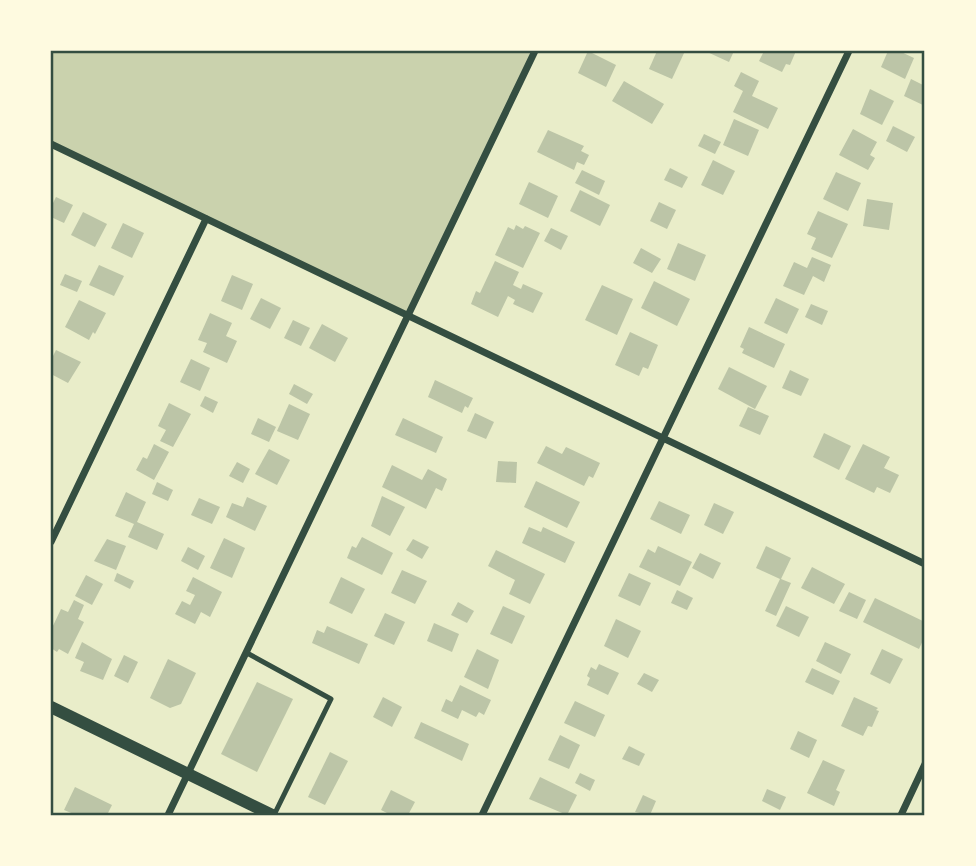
<svg xmlns="http://www.w3.org/2000/svg" width="976" height="866" viewBox="0 0 976 866" font-family="Ubuntu,sans-serif">
	<style>
		.green { fill: #cad2ad }
		.building { fill: #bcc5a7 }
		.lines { fill: none; stroke-linecap: round; stroke-linejoin: round }
		.service { stroke: #344e41; stroke-width: 5 }
		.minor { stroke: #344e41; stroke-width: 7 }
		.tertiary { stroke: #344e41; stroke-width: 12 }
		.neatline { fill: none; stroke: #344e41; stroke-width: 2.5 }
	</style>
	<rect width="100%" height="100%" fill="#e9edc9"/>
	<polygon class="green" points="51,51 535,51 406,316 51,144"/>
	<g class="building">
		<polygon points="588,51 616,65 606,87 578,73"/>
		<polygon points="657,51 685,51 672,79 649,69"/>
		<polygon points="705,51 734,51 729,62"/>
		<polygon points="764,51 796,51 790,65 786,64 782,72 759,61"/>
		<polygon points="888,51 899,51 914,58 905,79 881,67"/>
		<polygon points="741,72 759,81 752,96 778,108 768,129 733,112 743,91 734,86"/>
		<polygon points="911,79 925,86 925,106 904,96"/>
		<polygon points="624,81 664,104 652,124 612,101"/>
		<polygon points="870,89 894,101 882,125 860,114"/>
		<polygon points="734,119 759,130 748,156 723,145"/>
		<polygon points="893,126 915,137 907,152 886,141"/>
		<polygon points="853,129 877,142 870,155 875,158 868,170 839,155"/>
		<polygon points="548,130 584,146 581,151 589,155 584,165 577,162 574,170 537,152"/>
		<polygon points="704,134 721,142 715,154 698,146"/>
		<polygon points="713,160 735,171 723,195 701,185"/>
		<polygon points="670,168 688,177 682,188 664,180"/>
		<polygon points="582,170 605,181 599,195 575,183"/>
		<polygon points="836,172 861,183 848,211 823,199"/>
		<polygon points="529,182 558,196 548,218 519,204"/>
		<polygon points="580,190 610,205 600,226 570,211"/>
		<polygon points="56,197 73,205 64,223 51,217 51,207"/>
		<polygon points="867,199 893,203 889,230 863,226"/>
		<polygon points="659,202 676,210 667,229 650,221"/>
		<polygon points="818,211 848,224 832,258 811,249 816,238 807,234"/>
		<polygon points="83,212 107,224 95,247 71,235"/>
		<polygon points="123,223 144,233 132,258 111,248"/>
		<polygon points="516,225 523,229 525,226 540,233 523,268 495,255 508,227 514,230"/>
		<polygon points="551,228 568,236 561,250 544,241"/>
		<polygon points="678,243 706,255 695,281 667,269"/>
		<polygon points="641,248 661,259 652,273 633,263"/>
		<polygon points="812,257 831,265 824,282 813,276 804,295 783,286 794,262 807,268"/>
		<polygon points="495,261 519,272 513,285 521,289 523,284 543,293 533,313 513,304 515,300 508,296 498,317 471,304 476,291 480,293"/>
		<polygon points="99,265 124,276 114,296 89,285"/>
		<polygon points="65,274 82,281 77,292 60,285"/>
		<polygon points="232,275 253,284 242,310 221,301"/>
		<polygon points="654,281 690,299 677,326 641,308"/>
		<polygon points="602,285 633,299 617,335 585,320"/>
		<polygon points="261,298 281,308 270,329 250,319"/>
		<polygon points="776,298 799,309 787,334 764,323"/>
		<polygon points="79,300 106,313 95,334 93,332 89,340 65,327"/>
		<polygon points="811,304 828,311 822,325 805,317"/>
		<polygon points="210,313 232,323 226,336 237,341 227,363 203,352 207,343 198,340"/>
		<polygon points="293,320 310,328 301,346 284,338"/>
		<polygon points="322,324 348,338 335,362 309,348"/>
		<polygon points="749,327 785,344 774,368 742,353 744,349 740,347"/>
		<polygon points="630,332 658,345 648,369 643,367 639,376 615,365"/>
		<polygon points="56,350 81,362 68,383 51,374 51,360"/>
		<polygon points="191,359 210,368 200,391 180,382"/>
		<polygon points="729,367 767,386 755,409 718,389"/>
		<polygon points="790,370 809,379 801,396 782,388"/>
		<polygon points="435,380 473,398 468,408 465,406 462,413 428,397"/>
		<polygon points="294,384 313,394 307,404 289,394"/>
		<polygon points="205,396 218,402 213,413 200,406"/>
		<polygon points="169,403 191,414 173,447 160,441 166,430 158,426"/>
		<polygon points="289,404 310,414 298,440 277,431"/>
		<polygon points="748,407 769,416 760,435 739,426"/>
		<polygon points="475,413 494,422 486,439 467,431"/>
		<polygon points="258,418 276,427 269,442 251,434"/>
		<polygon points="403,418 443,437 436,453 395,435"/>
		<polygon points="824,433 851,446 839,470 813,457"/>
		<polygon points="154,444 169,452 154,480 136,470 143,457 147,459"/>
		<polygon points="863,444 890,457 884,468 899,475 890,493 877,487 874,493 845,479"/>
		<polygon points="546,446 562,454 566,447 600,463 593,478 589,476 584,486 537,463"/>
		<polygon points="269,449 290,460 277,485 255,474"/>
		<polygon points="498,461 517,462 516,483 496,482"/>
		<polygon points="237,462 250,469 243,483 229,476"/>
		<polygon points="392,465 422,480 428,469 447,479 442,491 436,488 426,509 382,487"/>
		<polygon points="536,481 580,502 567,528 524,507"/>
		<polygon points="157,482 173,490 168,501 152,494"/>
		<polygon points="126,492 146,502 137,522 164,534 157,550 128,537 134,524 115,516"/>
		<polygon points="382,496 405,507 390,536 371,526"/>
		<polygon points="247,497 267,506 255,531 226,517 232,503 243,507"/>
		<polygon points="199,498 220,507 212,524 191,515"/>
		<polygon points="659,501 690,515 681,534 650,519"/>
		<polygon points="714,503 734,512 723,534 704,525"/>
		<polygon points="529,527 541,532 543,527 575,542 565,563 522,543"/>
		<polygon points="362,537 393,553 382,575 347,558 352,546 356,548"/>
		<polygon points="224,538 245,548 232,578 210,568"/>
		<polygon points="107,539 126,546 116,570 94,561"/>
		<polygon points="413,539 429,547 422,559 406,550"/>
		<polygon points="658,546 692,562 680,586 639,567 648,549 655,553"/>
		<polygon points="766,546 791,558 781,579 791,583 776,616 765,611 780,579 756,568"/>
		<polygon points="188,547 205,556 198,570 181,561"/>
		<polygon points="496,550 545,574 530,604 509,594 515,580 488,566"/>
		<polygon points="700,553 721,563 713,579 692,568"/>
		<polygon points="812,567 845,584 834,604 801,588"/>
		<polygon points="402,570 427,581 415,604 391,593"/>
		<polygon points="117,573 134,581 130,589 114,581"/>
		<polygon points="629,573 651,583 640,606 618,596"/>
		<polygon points="86,575 103,584 92,605 75,596"/>
		<polygon points="193,577 222,592 210,617 201,612 195,624 175,614 182,601 190,605 195,595 186,591"/>
		<polygon points="341,577 365,589 352,614 329,603"/>
		<polygon points="677,590 693,598 687,610 671,603"/>
		<polygon points="849,592 866,600 857,619 839,611"/>
		<polygon points="875,598 925,622 925,636 919,649 863,622"/>
		<polygon points="74,600 84,605 78,619 84,622 68,654 59,649 57,652 51,648 51,630 61,609 68,612"/>
		<polygon points="458,602 474,611 467,623 451,615"/>
		<polygon points="503,606 525,616 512,644 490,634"/>
		<polygon points="786,606 809,617 799,637 776,626"/>
		<polygon points="385,613 405,622 394,645 374,636"/>
		<polygon points="616,619 641,631 628,658 604,646"/>
		<polygon points="434,623 459,634 452,652 427,641"/>
		<polygon points="327,626 368,644 359,664 312,643 317,630 324,633"/>
		<polygon points="82,642 112,659 103,680 80,671 84,662 75,658"/>
		<polygon points="825,642 851,654 841,674 816,661"/>
		<polygon points="477,649 499,660 488,689 464,677"/>
		<polygon points="882,649 903,659 890,684 870,674"/>
		<polygon points="124,655 138,662 128,683 114,676"/>
		<polygon points="168,659 196,673 181,704 170,708 150,698"/>
		<polygon points="599,664 619,673 608,695 587,685 590,678 587,676 591,667 596,670"/>
		<polygon points="812,668 840,681 833,695 805,682"/>
		<polygon points="644,673 659,680 652,692 637,684"/>
		<polygon points="257,682 293,699 257,772 221,754"/>
		<polygon points="460,685 491,700 484,715 479,712 476,717 462,710 458,719 441,711 446,699 452,702"/>
		<polygon points="383,697 402,707 392,727 373,717"/>
		<polygon points="854,697 878,708 876,710 879,711 872,727 868,726 863,736 841,726"/>
		<polygon points="575,701 605,715 595,737 564,723"/>
		<polygon points="421,722 469,744 462,761 414,738"/>
		<polygon points="798,731 817,740 809,758 790,749"/>
		<polygon points="560,735 580,745 569,769 548,760"/>
		<polygon points="629,746 645,754 639,766 622,759"/>
		<polygon points="330,752 348,761 325,805 308,797"/>
		<polygon points="823,760 845,770 836,790 840,792 834,806 807,793"/>
		<polygon points="580,773 595,780 590,791 575,783"/>
		<polygon points="540,777 577,795 567,815 529,799"/>
		<polygon points="75,787 112,805 107,815 76,815 64,810"/>
		<polygon points="767,789 786,797 780,810 762,801"/>
		<polygon points="391,790 415,802 408,815 391,815 381,810"/>
		<polygon points="643,795 656,801 650,815 635,812"/>
	</g>
	<g class="lines">
		<polyline class="service" points="247,653 331,699 274,815"/>
		<g class="minor">
			<polyline points="51,144 925,564"/>
			<polyline points="51,542 206,219"/>
			<polyline points="168,815 535,51"/>
			<polyline points="482,815 849,51"/>
			<polyline points="901,815 925,764"/>
		</g>
		<polyline class="tertiary" points="51,707 272,815"/>
	</g>
	<rect width="976" height="866" fill="none" stroke="#fefae0" stroke-width="105"/>
	<rect x="52" y="52" width="871" height="762" class="neatline"/>
</svg>
